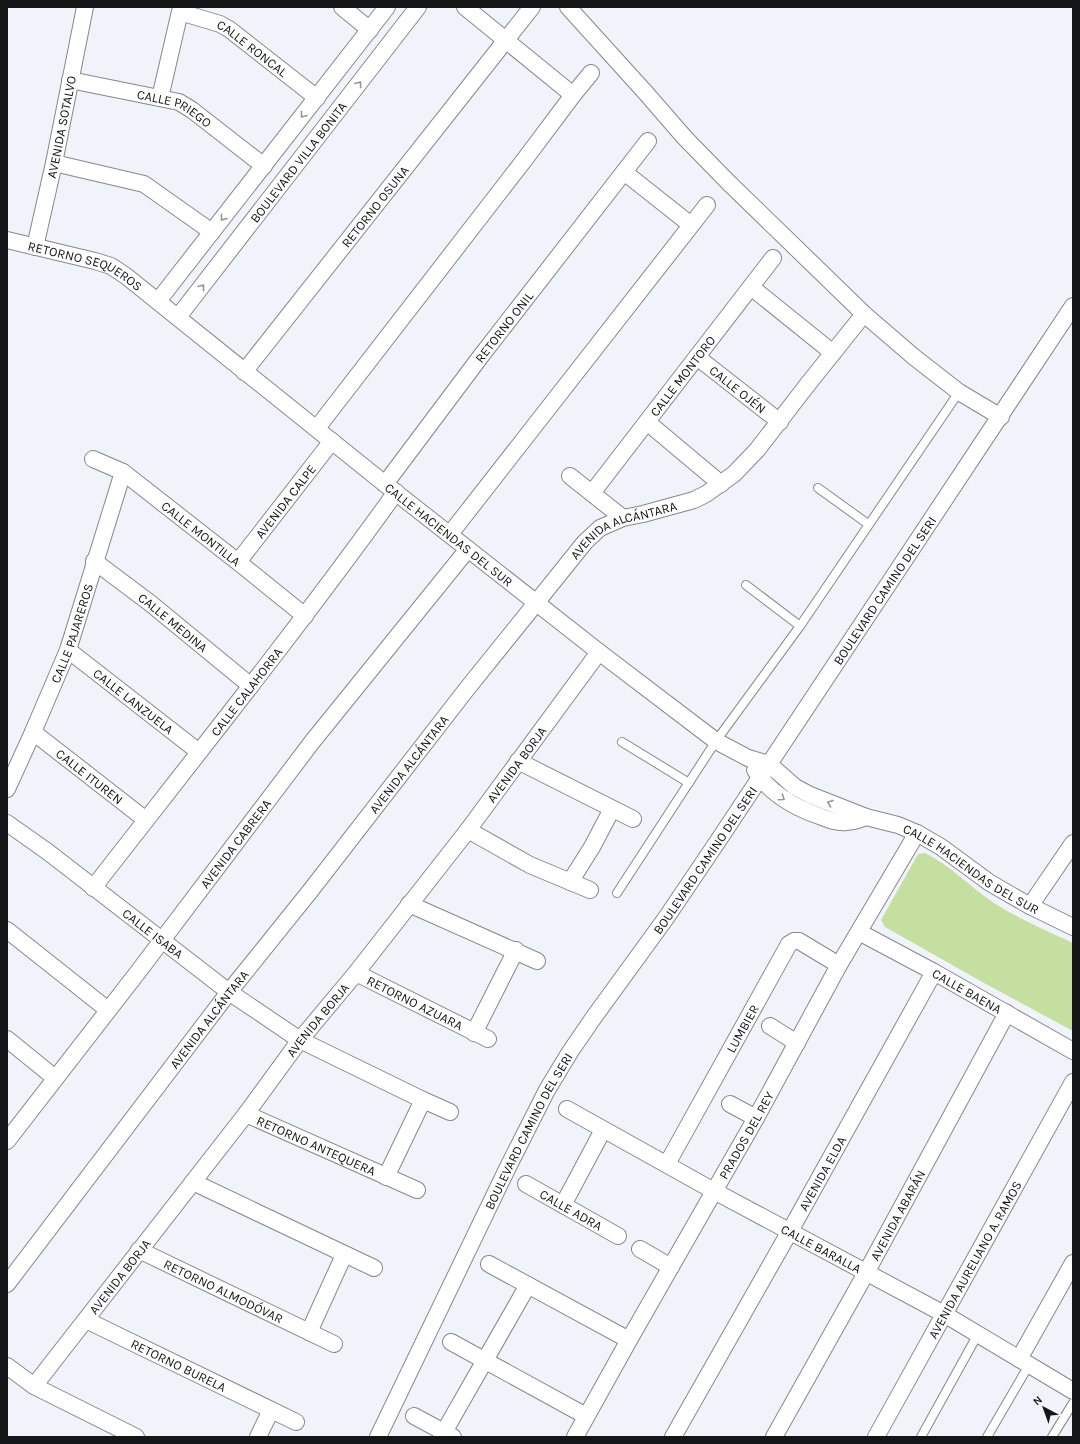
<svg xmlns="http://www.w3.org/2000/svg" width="1080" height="1444" viewBox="0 0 1080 1444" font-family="Karla,sans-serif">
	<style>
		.park { fill: #c5dfa1 }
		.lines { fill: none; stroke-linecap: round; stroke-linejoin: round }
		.service-casing { stroke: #86888e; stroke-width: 10 }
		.minor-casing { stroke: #86888e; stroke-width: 18 }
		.service { stroke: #fff; stroke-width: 8 }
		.minor { stroke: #fff; stroke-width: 16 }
		.oneway { stroke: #959697 }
		.labels { text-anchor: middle; stroke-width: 3.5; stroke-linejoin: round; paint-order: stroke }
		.street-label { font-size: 13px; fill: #141517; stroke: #f1f3fa }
	</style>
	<rect width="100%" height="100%" fill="#f1f3fa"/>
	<path class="park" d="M 925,853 C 951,866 970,887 994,903 C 1019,919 1047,931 1073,943 L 1073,1031 L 984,983 L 885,927 L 881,920 L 918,854 Z"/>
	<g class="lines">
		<g class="service-casing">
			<g id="service">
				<polyline points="818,488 868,524"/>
				<polyline points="746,585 800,626"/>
				<polyline points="622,742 689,783"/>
				<polyline points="617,893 716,741 800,626 959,392"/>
				<polyline points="921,1437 978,1334"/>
				<polyline points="987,1437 1029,1365"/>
				<polyline points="1052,1437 1073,1403"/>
			</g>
		</g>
		<g class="minor-casing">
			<g id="minor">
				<polyline points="342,7 370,30"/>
				<polyline points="465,7 573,95"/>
				<polyline points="568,7 645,92 685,138 728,182 864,314 914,357 959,392 1001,417"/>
				<path id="s1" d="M 180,12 L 220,24 L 229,29 L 317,98"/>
				<path id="s2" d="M 70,80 L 179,102 L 192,110 L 264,166"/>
				<polyline points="160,98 181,7"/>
				<polyline points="54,163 144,184 212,232"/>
				<polyline points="624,172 691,225"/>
				<path id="s3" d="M 7,240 L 95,261 L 111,266 L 126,276 L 385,484 L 599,652 L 716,741 L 748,758 L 769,764 L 795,787 L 810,795 L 866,817 L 898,825 L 917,833 L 941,847 L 990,883 L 1030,906 L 1073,927"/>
				<path id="s4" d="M 35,247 L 54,163 L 85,7"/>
				<polyline points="751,287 833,353"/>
				<polyline points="158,301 387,7"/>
				<path id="s5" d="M 178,317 L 418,7"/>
				<path id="s6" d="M 697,357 L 780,422"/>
				<path id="s7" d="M 244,372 L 532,7"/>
				<polyline points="647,422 721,484"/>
				<polyline points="317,428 525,159 573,95 591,73"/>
				<path id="s8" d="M 93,459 L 123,472 L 238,562 L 305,616"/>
				<polyline points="570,476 623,518"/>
				<path id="s9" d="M 385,484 L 481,356 L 648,141"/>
				<path id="s10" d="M 592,493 L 773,258"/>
				<polyline points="450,534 707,205"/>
				<path id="s11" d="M 94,561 L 150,603 L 251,686"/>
				<path id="s12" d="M 238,562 L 332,441"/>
				<path id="s13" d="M 68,650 L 199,752"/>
				<path id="s14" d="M 33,732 L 146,820"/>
				<polyline points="518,761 633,819"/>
				<path d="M 755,770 C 770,794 795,808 822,817 C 829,820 838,823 846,822 C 854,822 859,820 866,817"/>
				<path id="s15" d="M 7,789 L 33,732 L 68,650 L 123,472"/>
				<path id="s16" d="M 7,823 L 48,852 L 229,992 L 300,1040 L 423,1100 L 450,1112"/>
				<polyline points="468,830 530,865 590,890"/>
				<polyline points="570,882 592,847 612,809"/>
				<path id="s17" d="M 93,888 C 195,757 299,627 396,492"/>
				<polyline points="409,904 537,961"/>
				<polyline points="1030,906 1073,843"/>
				<polyline points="7,930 108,1010"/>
				<path id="s18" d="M 859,932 L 934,972 L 1073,1051"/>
				<path id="s19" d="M 356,973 L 488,1039"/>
				<polyline points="770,1026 797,1043"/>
				<polyline points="474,1033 516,950"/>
				<polyline points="7,1039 55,1078"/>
				<polyline points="730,1104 756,1118"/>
				<path id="s20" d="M 567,1109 L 714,1191 L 944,1314 L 1073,1391"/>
				<path id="s21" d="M 246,1114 L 417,1190"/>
				<path id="s22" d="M 7,1141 L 138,972 L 312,742 L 468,549"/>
				<path id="s23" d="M 667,1164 L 789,944 L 794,941 L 799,941 L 839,965"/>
				<polyline points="386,1177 423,1100"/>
				<polyline points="193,1182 374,1268"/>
				<path id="s24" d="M 526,1184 L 618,1236"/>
				<polyline points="563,1205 603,1130"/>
				<polyline points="640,1249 671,1267"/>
				<path id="s25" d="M 139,1250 L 334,1344"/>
				<polyline points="489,1264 629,1340"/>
				<path id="s26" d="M 7,1284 L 229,992 L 311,890 L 466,690 L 585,542 L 600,528 L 623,518 L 643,514 L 694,500 L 706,494 L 734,474 L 757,450 L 808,384 L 864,314"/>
				<path id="s27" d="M 86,1320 L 296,1422"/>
				<polyline points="309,1332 344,1255"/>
				<polyline points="451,1342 586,1416"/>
				<polyline points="1019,1359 1073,1263"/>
				<polyline points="7,1366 34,1386 136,1437"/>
				<path id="s28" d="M 34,1386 L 246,1114 L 300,1040 L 356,973 L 468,830 L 599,652"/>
				<polyline points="414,1416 453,1437"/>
				<polyline points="444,1432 528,1285"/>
				<polyline points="258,1437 271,1410"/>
				<path id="s29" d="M 378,1437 L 508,1167 L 547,1090 L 570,1052 L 594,1017 L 666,918 L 718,841 L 1073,306"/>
				<path id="s30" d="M 575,1437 L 629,1340 L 756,1118 L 839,965 L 917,833"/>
				<path id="s31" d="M 673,1437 L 790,1231 L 934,972"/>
				<path id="s32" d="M 774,1437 L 866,1273 L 1007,1013"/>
				<path id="s33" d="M 876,1437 L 1073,1082"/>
			</g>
		</g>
		<use href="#service" class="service"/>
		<use href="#minor" class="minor"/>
	</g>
	<defs><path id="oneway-chevron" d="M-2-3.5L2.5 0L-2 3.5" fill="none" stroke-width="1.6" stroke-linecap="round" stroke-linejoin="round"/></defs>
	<g class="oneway">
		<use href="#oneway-chevron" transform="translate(359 84) rotate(-53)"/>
		<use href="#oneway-chevron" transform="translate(303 115) rotate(128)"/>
		<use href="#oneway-chevron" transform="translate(223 218) rotate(128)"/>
		<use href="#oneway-chevron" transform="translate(202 287) rotate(-52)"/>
		<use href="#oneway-chevron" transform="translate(782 798) rotate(35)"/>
		<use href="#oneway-chevron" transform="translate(830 803) rotate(-160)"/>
	</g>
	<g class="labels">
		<g class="street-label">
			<text dy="5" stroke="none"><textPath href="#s1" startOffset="82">CALLE RONCAL</textPath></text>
			<text dy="5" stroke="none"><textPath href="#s2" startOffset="109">CALLE PRIEGO</textPath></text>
			<text dy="5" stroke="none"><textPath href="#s4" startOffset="123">AVENIDA SOTALVO</textPath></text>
			<text dy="5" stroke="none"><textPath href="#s5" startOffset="196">BOULEVARD VILLA BONITA</textPath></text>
			<text dy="5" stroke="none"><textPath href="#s7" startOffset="211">RETORNO OSUNA</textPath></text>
			<text dy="5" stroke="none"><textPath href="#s3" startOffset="83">RETORNO SEQUEROS</textPath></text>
			<text dy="5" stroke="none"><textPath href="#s9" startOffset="197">RETORNO ONIL</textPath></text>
			<text dy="5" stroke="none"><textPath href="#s10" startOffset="148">CALLE MONTORO</textPath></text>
			<text dy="5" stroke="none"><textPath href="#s6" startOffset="52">CALLE OJÉN</textPath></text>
			<text dy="5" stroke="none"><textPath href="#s12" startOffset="77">AVENIDA CALPE</textPath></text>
			<text dy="5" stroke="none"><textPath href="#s8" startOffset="132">CALLE MONTILLA</textPath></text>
			<text dy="5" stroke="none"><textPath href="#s26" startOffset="981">AVENIDA ALCÁNTARA</textPath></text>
			<text dy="5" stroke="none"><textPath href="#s3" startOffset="539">CALLE HACIENDAS DEL SUR</textPath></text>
			<text dy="5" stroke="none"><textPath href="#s29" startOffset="989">BOULEVARD CAMINO DEL SERI</textPath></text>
			<text dy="5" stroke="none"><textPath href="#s11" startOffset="100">CALLE MEDINA</textPath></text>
			<text dy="5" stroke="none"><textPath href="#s15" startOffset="169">CALLE PAJAREROS</textPath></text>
			<text dy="5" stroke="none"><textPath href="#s17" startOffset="249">CALLE CALAHORRA</textPath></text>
			<text dy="5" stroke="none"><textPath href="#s13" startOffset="83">CALLE LANZUELA</textPath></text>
			<text dy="5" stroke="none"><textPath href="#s26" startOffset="657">AVENIDA ALCÁNTARA</textPath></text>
			<text dy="5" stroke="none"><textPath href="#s28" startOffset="787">AVENIDA BORJA</textPath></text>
			<text dy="5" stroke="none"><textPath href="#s14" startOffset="72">CALLE ITUREN</textPath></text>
			<text dy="5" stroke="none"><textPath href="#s22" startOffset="375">AVENIDA CABRERA</textPath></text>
			<text dy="5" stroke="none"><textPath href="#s29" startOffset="665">BOULEVARD CAMINO DEL SERI</textPath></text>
			<text dy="5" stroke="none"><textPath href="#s3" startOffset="1165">CALLE HACIENDAS DEL SUR</textPath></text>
			<text dy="5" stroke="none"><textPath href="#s16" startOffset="183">CALLE ISABA</textPath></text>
			<text dy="5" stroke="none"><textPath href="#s18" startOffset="123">CALLE BAENA</textPath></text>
			<text dy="5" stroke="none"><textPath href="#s19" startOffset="66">RETORNO AZUARA</textPath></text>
			<text dy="5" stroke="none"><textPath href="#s26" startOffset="333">AVENIDA ALCÁNTARA</textPath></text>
			<text dy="5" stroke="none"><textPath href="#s28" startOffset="463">AVENIDA BORJA</textPath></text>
			<text dy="5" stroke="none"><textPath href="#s23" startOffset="155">LUMBIER</textPath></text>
			<text dy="5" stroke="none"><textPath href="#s29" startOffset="341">BOULEVARD CAMINO DEL SERI</textPath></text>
			<text dy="5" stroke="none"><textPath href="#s30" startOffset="347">PRADOS DEL REY</textPath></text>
			<text dy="5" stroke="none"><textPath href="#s21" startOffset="77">RETORNO ANTEQUERA</textPath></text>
			<text dy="5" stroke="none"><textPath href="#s31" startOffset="303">AVENIDA ELDA</textPath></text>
			<text dy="5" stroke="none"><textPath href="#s24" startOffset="52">CALLE ADRA</textPath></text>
			<text dy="5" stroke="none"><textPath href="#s32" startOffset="254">AVENIDA ABARÁN</textPath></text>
			<text dy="5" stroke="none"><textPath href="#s20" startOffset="290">CALLE BARALLA</textPath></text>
			<text dy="5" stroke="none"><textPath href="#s33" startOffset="203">AVENIDA AURELIANO A. RAMOS</textPath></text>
			<text dy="5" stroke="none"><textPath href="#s28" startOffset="139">AVENIDA BORJA</textPath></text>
			<text dy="5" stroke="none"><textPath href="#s25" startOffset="94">RETORNO ALMODÓVAR</textPath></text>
			<text dy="5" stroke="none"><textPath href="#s27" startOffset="103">RETORNO BURELA</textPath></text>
		</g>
	</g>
	<rect width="1080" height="1444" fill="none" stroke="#141517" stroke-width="16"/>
	<g transform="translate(1044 1408) rotate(319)" stroke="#f1f3fa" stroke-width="3" paint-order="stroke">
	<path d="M0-3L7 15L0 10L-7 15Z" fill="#141517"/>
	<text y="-6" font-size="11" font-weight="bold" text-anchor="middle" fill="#141517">N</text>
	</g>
</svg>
